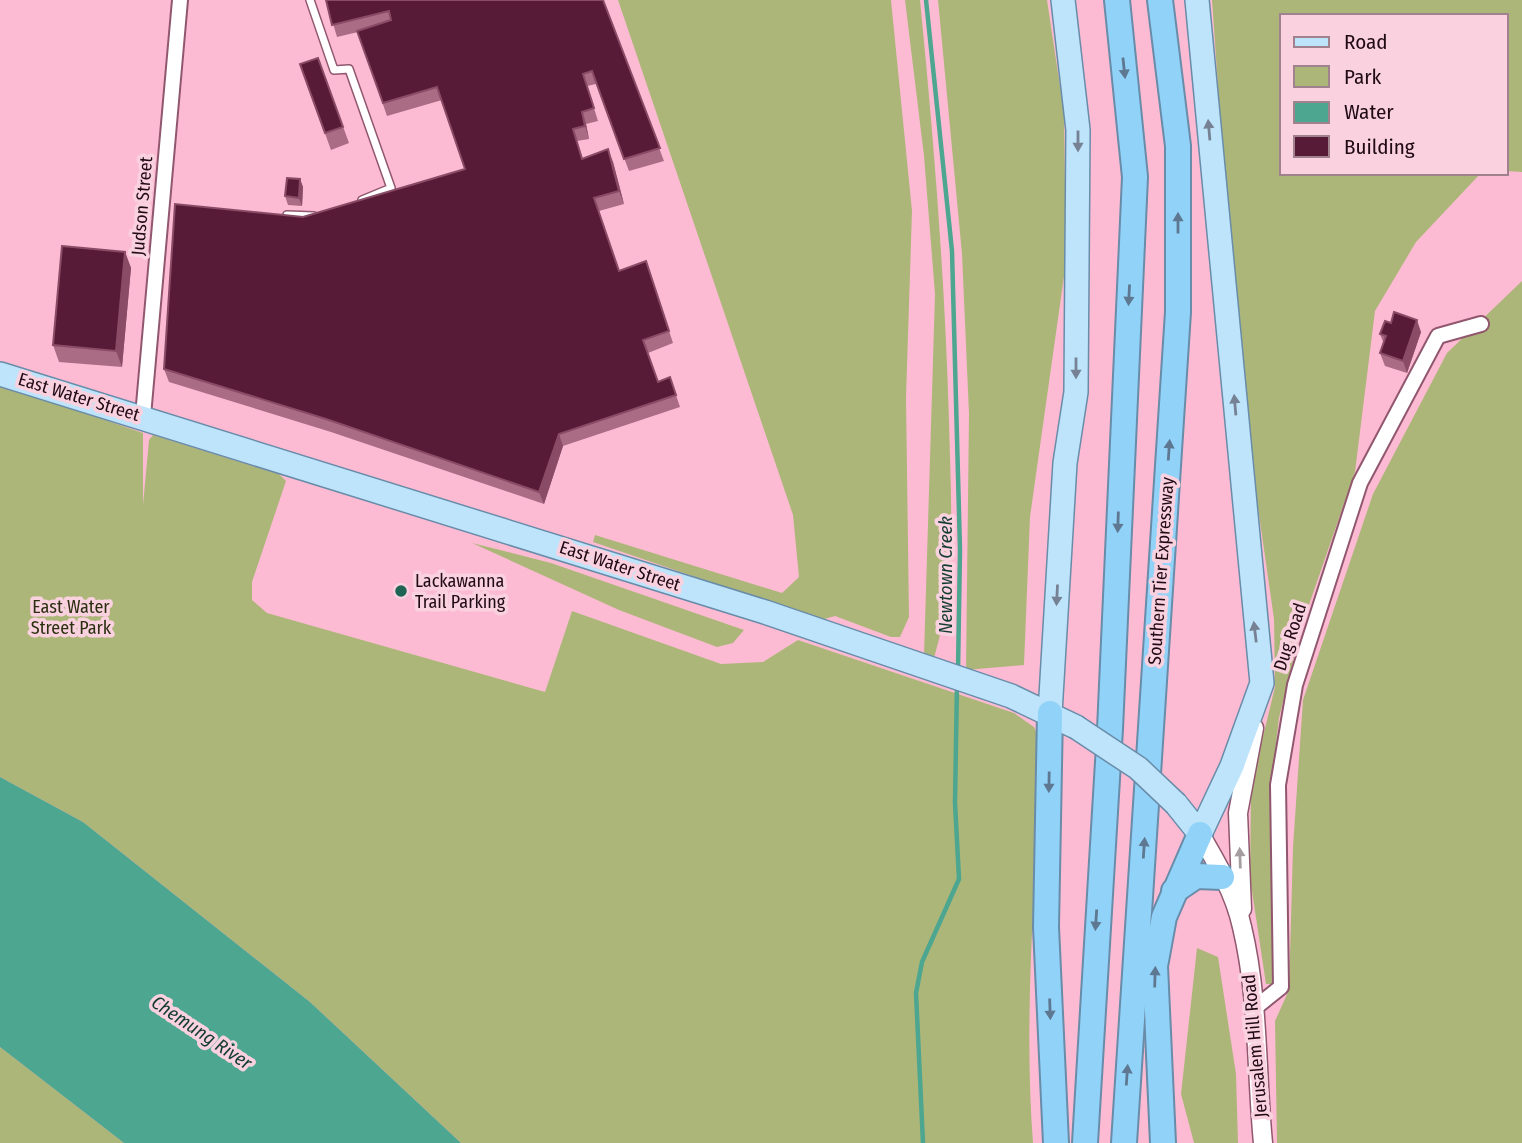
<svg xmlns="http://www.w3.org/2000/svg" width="1522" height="1143" viewBox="0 0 1522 1143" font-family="'Fira Sans Condensed',sans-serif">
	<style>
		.green { fill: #adb679 }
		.water { fill: #4ca690 }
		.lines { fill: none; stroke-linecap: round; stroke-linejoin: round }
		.stream { stroke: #4ca690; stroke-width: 4.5 }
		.service-casing { stroke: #90576e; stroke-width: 10 }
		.minor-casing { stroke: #90576e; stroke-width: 18 }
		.tertiary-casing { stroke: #90576e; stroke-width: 21 }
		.primary-casing { stroke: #698ca9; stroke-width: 26 }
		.motorway-casing { stroke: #698ca9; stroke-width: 28 }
		.service { stroke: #fff; stroke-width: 7 }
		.minor { stroke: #fff; stroke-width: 14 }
		.tertiary { stroke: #fff; stroke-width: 18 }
		.primary { stroke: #bde4fb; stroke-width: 23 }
		.motorway { stroke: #91d2f9; stroke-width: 24 }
		.primary-bridge-casing { stroke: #698ca9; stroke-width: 26; stroke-linecap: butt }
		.primary-bridge { stroke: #bde4fb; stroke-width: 23 }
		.wall { fill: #aa6b85 }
		.shaded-wall { fill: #894b66 }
		.building { fill: #571b37; stroke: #894b66; stroke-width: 2 }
		.oneway { fill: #5e7892 }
		.oneway2 { fill: #768293 }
		.oneway3 { fill: #a69da1 }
		.poi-dot { fill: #1f6354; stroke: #f9d1df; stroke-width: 2.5 }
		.labels { text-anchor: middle; stroke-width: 7; stroke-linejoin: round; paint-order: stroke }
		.street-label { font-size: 18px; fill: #200a14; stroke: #f9d1df }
		.poi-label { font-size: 18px; fill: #200a14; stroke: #f9d1df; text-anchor: start }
		.park-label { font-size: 18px; fill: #2b2f10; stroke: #f9d1df }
		.water-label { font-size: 19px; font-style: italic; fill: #123c32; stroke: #f9d1df }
	</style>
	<rect width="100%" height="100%" fill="#fdbbd3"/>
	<g class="green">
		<polygon points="618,0 891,0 912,211 906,398 909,617 900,637 891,637 835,616 821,620 593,542 595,535 782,593 799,577 793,515"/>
		<path d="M 905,0 L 920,0 C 934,141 945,281 949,422 C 951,502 957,581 934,658 L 924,655 L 935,294 L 924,156 Z"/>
		<polygon points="938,0 1047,0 1064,113 1066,262 1030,517 1024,665 966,670 969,414 962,254"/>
		<polygon points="1212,0 1522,0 1522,172 1506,171 1506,16 1282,16 1282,173 1481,173 1416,242 1375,311 1355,472 1302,625 1279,718 1272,779 1272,984 1266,984 1250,878 1251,786 1275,687 1274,619 1253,473 1226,200"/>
		<polygon points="1522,281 1522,1143 1277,1143 1275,1021 1289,990 1293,847 1303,700 1373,494 1447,353"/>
		<path d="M 0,384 L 143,433 L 143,505 L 149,440 L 153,435 L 279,474 L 286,481 L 252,582 L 252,600 L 267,613 L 545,692 L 572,611 L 721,664 L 763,662 L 798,640 L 1014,713 L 1034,727 L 1042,746 C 1036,879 1023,1011 1033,1143 L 461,1143 L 310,1002 L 83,822 L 0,777 Z"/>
		<polygon points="472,543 551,563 744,630 733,643 717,647 619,610"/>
		<polygon points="1197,948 1218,957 1236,1074 1238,1143 1194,1143 1181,1094"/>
		<polygon points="0,1047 124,1143 0,1143"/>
	</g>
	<polygon class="water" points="0,777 83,822 310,1002 461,1143 124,1143 0,1047"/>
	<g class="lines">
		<g class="stream">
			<polyline points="926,0 952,251 960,550 958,670"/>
			<polyline points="923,1143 916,993 922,962 959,879 955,803 957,685"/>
		</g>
		<g class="service-casing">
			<g id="service">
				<polyline points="310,0 334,70 349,69 391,188 362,200"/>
				<polyline points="287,215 314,216"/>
			</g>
		</g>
		<g class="minor-casing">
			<g id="minor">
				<polyline points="143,416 180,0"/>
				<polyline points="1256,1007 1281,987 1278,785 1295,685 1360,483 1438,336 1481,324"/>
			</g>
		</g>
		<g class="tertiary-casing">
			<g id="tertiary">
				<path d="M 1200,834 C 1217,863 1235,894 1242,927 C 1259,998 1256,1071 1263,1143"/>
				<polyline points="1242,909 1238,813 1254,728"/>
			</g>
		</g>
		<g class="primary-casing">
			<g id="primary">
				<polyline points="0,374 765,612 1011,696 1076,727"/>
				<polyline points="1050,713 1065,463 1076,392 1078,130 1063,0"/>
				<polyline points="1176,804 1200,834 1232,766 1262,683 1197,0"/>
			</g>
		</g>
		<g class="motorway-casing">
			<g id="motorway">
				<polyline points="1050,713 1046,927 1056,1143"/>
				<polyline points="1174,891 1196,876 1222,877"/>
				<polyline points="1085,1143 1110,729 1135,177 1117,0"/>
				<polyline points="1124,1143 1178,312 1178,146 1160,0"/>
				<polyline points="1163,1143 1155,966 1164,917 1200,834"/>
			</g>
		</g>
		<use href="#service" class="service"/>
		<use href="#minor" class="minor"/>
		<use href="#tertiary" class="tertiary"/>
		<use href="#primary" class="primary"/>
		<use href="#motorway" class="motorway"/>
		<g class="primary-bridge-casing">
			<polyline id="primary-bridge" points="1076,727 1138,768 1176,804"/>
		</g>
		<use href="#primary-bridge" class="primary-bridge"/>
	</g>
	<g class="wall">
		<polygon points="326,0 603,0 664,161 629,171 596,84 587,86 598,121 586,124 589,139 577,141 583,159 613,162 624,204 599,211 619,271 646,261 673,343 648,353 658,382 670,377 680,407 563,446 544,504 331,432 169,382 164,369 303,217 465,169 442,100 387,116 358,32 337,37"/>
		<polygon points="318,58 349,143 331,150 300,64"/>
		<polygon points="300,179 303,187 302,206 288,205 285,196"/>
		<polygon points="125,252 131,268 122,367 59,362 53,345"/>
		<polygon points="1421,332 1407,373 1385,366 1380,353 1384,344 1380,334"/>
	</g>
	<g class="shaded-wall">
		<polygon points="582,112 586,124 589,139 585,126"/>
		<polygon points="608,149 613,162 624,204 619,191"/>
		<polygon points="300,179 303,187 302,206 299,198"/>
		<polygon points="125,252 131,268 122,367 116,351"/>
		<polygon points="1417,320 1421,332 1407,373 1403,361"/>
		<polygon points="559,434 563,446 544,504 539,492"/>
	</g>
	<g class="building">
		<polygon points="326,0 603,0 660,148 624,159 592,71 583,74 594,108 582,112 585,126 573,129 582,159 608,149 619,191 594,198 619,271 646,261 669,331 643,340 658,382 670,377 676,395 559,434 539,492 326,419 164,369 175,204 303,217 465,169 437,87 383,103 357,31 391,20 389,11 332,25"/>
		<polygon points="318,58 343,127 325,133 300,64"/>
		<polygon points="287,178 300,179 299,198 285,196"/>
		<polygon points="62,246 125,252 116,351 53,345"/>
		<polygon points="1394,312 1417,320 1403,361 1380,353 1386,336 1380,334 1385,321 1391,323"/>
	</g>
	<defs><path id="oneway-solid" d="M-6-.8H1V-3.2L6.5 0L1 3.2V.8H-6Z" transform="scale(1.75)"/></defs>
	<g class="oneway">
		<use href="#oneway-solid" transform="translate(1124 68) rotate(84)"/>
		<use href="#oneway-solid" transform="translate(1178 223) rotate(-90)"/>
		<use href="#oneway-solid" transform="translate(1129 295) rotate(93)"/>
		<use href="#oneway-solid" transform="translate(1169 450) rotate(-86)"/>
		<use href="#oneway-solid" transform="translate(1118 522) rotate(92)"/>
		<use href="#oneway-solid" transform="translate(1049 782) rotate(91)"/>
		<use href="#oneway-solid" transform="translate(1144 848) rotate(-86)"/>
		<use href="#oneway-solid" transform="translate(1096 920) rotate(94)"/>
		<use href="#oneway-solid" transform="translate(1155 977) rotate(-88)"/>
		<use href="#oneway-solid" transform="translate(1050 1009) rotate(88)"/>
		<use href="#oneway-solid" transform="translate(1127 1075) rotate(-86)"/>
	</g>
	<g class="oneway2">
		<use href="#oneway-solid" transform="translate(1209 130) rotate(-95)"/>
		<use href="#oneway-solid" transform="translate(1078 141) rotate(90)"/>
		<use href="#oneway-solid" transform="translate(1076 368) rotate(90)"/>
		<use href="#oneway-solid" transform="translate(1235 405) rotate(-95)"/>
		<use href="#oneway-solid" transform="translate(1057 595) rotate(93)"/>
		<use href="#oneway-solid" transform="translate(1255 632) rotate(-97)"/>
	</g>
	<use class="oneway3" href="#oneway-solid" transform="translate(1240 858) rotate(-92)"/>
	<circle class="poi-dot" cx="401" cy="591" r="7"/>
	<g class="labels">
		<g class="street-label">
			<text transform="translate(142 206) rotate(-85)" y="6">Judson Street</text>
			<text transform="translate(79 397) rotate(17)" y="6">East Water Street</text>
			<text transform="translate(620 566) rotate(18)" y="6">East Water Street</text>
			<text transform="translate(1161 571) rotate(-86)" y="6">Southern Tier Expressway</text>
			<text transform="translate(1290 637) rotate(-72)" y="6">Dug Road</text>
			<text transform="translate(1255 1046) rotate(-95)" y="6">Jerusalem Hill Road</text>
		</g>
		<g class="poi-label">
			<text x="415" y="587">Lackawanna<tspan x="415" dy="21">Trail Parking</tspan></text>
		</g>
		<g class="park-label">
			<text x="71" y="613">East Water<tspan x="71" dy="21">Street Park</tspan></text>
		</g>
		<g class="water-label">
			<text transform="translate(945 575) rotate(-90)" y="7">Newtown Creek</text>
			<text transform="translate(202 1032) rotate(34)" y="7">Chemung River</text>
		</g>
	</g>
	<rect x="1280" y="14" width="228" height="161" fill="#f9d1df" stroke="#a2818e" stroke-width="2"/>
	<rect x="1294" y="37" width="35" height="10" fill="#bde4fb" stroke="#a2818e" stroke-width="2"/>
	<text x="1344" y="49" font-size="21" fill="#200a14">Road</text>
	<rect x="1294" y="66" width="35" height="21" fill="#adb679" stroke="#a2818e" stroke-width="2"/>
	<text x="1344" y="84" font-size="21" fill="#200a14">Park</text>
	<rect x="1294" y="102" width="35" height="21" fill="#4ca690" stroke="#a2818e" stroke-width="2"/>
	<text x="1344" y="119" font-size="21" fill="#200a14">Water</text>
	<rect x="1294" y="136" width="35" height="21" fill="#571b37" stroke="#a2818e" stroke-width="2"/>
	<text x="1344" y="154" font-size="21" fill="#200a14">Building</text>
</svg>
